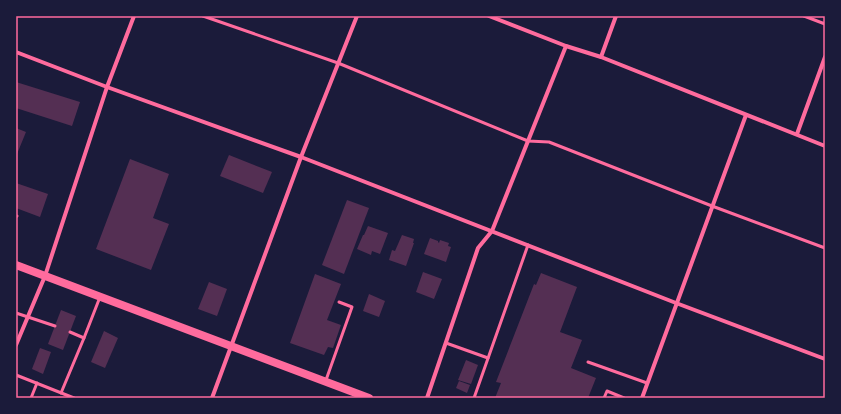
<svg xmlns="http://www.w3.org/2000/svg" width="841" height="414" viewBox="0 0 841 414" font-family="'Archivo Narrow',sans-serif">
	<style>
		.building { fill: #542f53 }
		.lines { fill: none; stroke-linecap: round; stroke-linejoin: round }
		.service { stroke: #ff6b9d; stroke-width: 3 }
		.minor { stroke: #ff6b9d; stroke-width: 4 }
		.secondary { stroke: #ff6b9d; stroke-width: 8 }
		.neatline { fill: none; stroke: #ff6b9d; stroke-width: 1.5 }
	</style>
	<rect width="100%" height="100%" fill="#1b1b3a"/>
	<g class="building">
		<polygon points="16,82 80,102 72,126 16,108"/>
		<polygon points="16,128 26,132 17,154 16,154"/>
		<polygon points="229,155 272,172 263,193 220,176"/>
		<polygon points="130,159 169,174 153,218 169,224 151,270 96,249"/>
		<polygon points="16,183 48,194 40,217 16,208"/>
		<polygon points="347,200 369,208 344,274 322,265"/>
		<polygon points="368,226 388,233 380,254 372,251 371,255 357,249 363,235 364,235"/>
		<polygon points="402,235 414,239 413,243 414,243 406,266 389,260 392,250 395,251"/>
		<polygon points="430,238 438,241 438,242 439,243 440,240 449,243 448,246 451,247 446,262 424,254"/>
		<polygon points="423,272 442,279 434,299 416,292"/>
		<polygon points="541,273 577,287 560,332 582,340 571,368 596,378 588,398 495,398 501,383 496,382 534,284 536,285"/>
		<polygon points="315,274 341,284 327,320 341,325 333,348 328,347 324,355 290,343"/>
		<polygon points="209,282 227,289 217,316 198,309"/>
		<polygon points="369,294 385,301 379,317 363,311"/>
		<polygon points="61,310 76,316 63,350 48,344"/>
		<polygon points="104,331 118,338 105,368 91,362"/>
		<polygon points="40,348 51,352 43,374 32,369"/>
		<polygon points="466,360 478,365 471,384 458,380"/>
		<polygon points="459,381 470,385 467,393 456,388"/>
	</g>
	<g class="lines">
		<g class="service">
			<polyline points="203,16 338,63 528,141 549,142 712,206 825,248"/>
			<polyline points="804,16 825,24"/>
			<polyline points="16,217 17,216"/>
			<polyline points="16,313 55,326"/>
			<polyline points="70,332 84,338 100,297"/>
			<polyline points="446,343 488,358"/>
			<polyline points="588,362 647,383"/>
			<polyline points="16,375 74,398"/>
			<polyline points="326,380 352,307 339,302"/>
			<polyline points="61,393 84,338"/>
			<polyline points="31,398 37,383"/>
			<polyline points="474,398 528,245"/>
			<polyline points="604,398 607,391 624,398"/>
		</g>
		<g class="minor">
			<polyline points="489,16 566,46 601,57 825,146"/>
			<polyline points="16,52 107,87 301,157 676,303 825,359"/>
			<polyline points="601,57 616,16"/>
			<polyline points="797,134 825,57"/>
			<polyline points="16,345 45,276 107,87 134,16"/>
			<polyline points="212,398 301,157 357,16"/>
			<polyline points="427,398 478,248 492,231 566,46"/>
			<polyline points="642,398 746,115"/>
		</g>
		<polyline class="secondary" points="16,265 369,398"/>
	</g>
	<rect width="841" height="414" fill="none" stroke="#1b1b3a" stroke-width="34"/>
	<rect x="17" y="17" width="807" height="380" class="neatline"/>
</svg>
